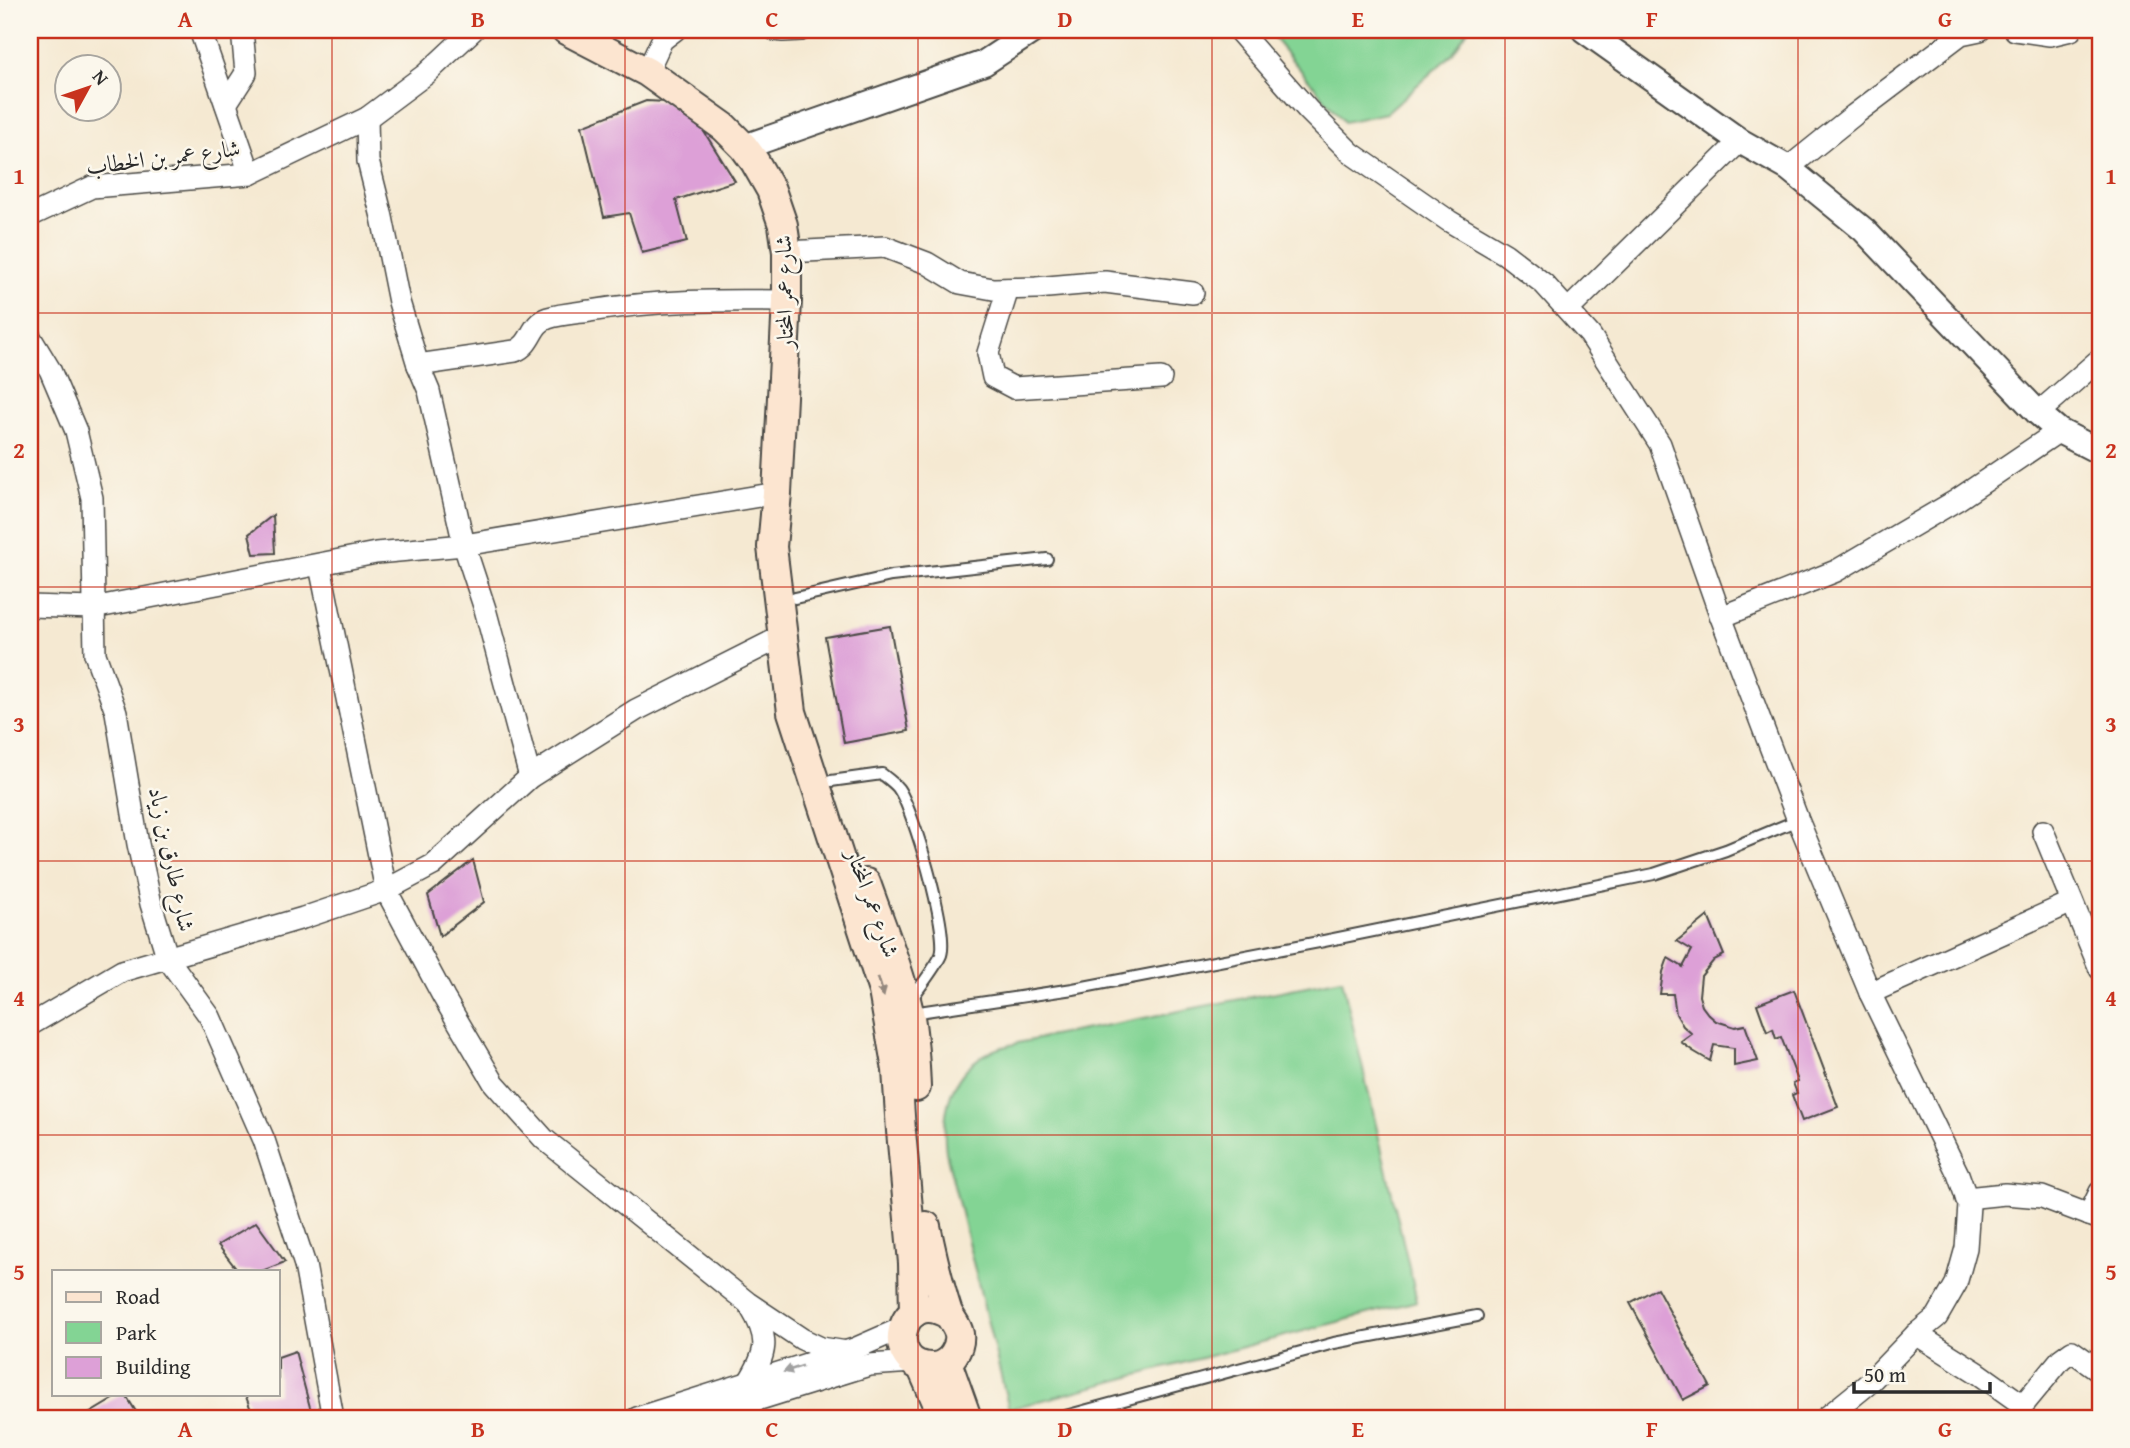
<svg xmlns="http://www.w3.org/2000/svg" width="2130" height="1448" viewBox="0 0 2130 1448" font-family="'Gentium Book Plus',Amiri,serif">
	<style>
		.green { fill: #83d494; stroke: #578060; stroke-width: 2 }
		.building { fill: #dda0d7 }
		.lines { fill: none; stroke-linecap: round; stroke-linejoin: round }
		.service-casing { stroke: #494844; stroke-width: 14 }
		.minor-casing { stroke: #494844; stroke-width: 24 }
		.tertiary-casing { stroke: #494844; stroke-width: 28 }
		.secondary-casing { stroke: #494844; stroke-width: 32 }
		.service { stroke: #fff; stroke-width: 10 }
		.minor { stroke: #fff; stroke-width: 21 }
		.tertiary { stroke: #fff; stroke-width: 24 }
		.secondary { stroke: #fce5d0; stroke-width: 28 }
		.oneway { fill: #94887e }
		.oneway2 { fill: #a0a0a0 }
		.grid { fill: none; stroke: #c8321e; stroke-width: 2; stroke-opacity: 0.55 }
		.labels { text-anchor: middle; stroke-width: 5; stroke-linejoin: round; paint-order: stroke }
		.street-label { font-size: 23px; fill: #2b2b2b; stroke: #fbf7ec }
		.neatline { fill: none; stroke: #c8321e; stroke-width: 2.5 }
		.grid-label { font-size: 23px; text-anchor: middle; font-weight: bold; fill: #c8321e }
	</style>
	<rect width="100%" height="100%" fill="#fbf7ec"/>
	<filter id="ink" filterUnits="userSpaceOnUse"><feTurbulence type="fractalNoise" baseFrequency=".0143" numOctaves="2"/><feDisplacementMap in="SourceGraphic" scale="14" xChannelSelector="R" yChannelSelector="G"/><feConvolveMatrix kernelMatrix="1 2 1 2 8 2 1 2 1" color-interpolation-filters="sRGB"/></filter>
	<filter id="wash" filterUnits="userSpaceOnUse"><feTurbulence type="fractalNoise" baseFrequency=".00686" numOctaves="4" result="noise"/><feDisplacementMap in="SourceGraphic" scale="28" xChannelSelector="R" yChannelSelector="G"/><feGaussianBlur stdDeviation="1.57" result="paint"/><feColorMatrix in="noise" values="0 0 0 0 0 0 0 0 0 0 0 0 0 0 0 0 0 1.4 0 .05"/><feComposite in="paint" operator="in"/></filter>
	<g filter="url(#wash)">
		<rect width="100%" height="100%" fill="#f5e9d2"/>
		<g class="green">
			<polygon points="1267,30 1468,30 1452,54 1386,113 1344,122"/>
			<path d="M 1342,979 L 1417,1301 L 1009,1409 L 946,1152 C 941,1112 950,1071 990,1052 C 999,1047 1012,1045 1022,1042 Z"/>
		</g>
		<g id="blocks">
			<g class="building">
				<polygon points="646,101 667,102 701,127 735,181 676,200 687,242 642,253 629,213 604,217 582,126"/>
				<polygon points="273,515 275,553 254,554 249,534"/>
				<polygon points="890,626 909,731 844,743 825,637"/>
				<polygon points="473,860 484,902 440,936 428,895"/>
				<polygon points="1708,916 1724,955 1714,960 1701,976 1699,996 1702,1006 1708,1014 1716,1021 1735,1027 1745,1025 1758,1061 1734,1066 1734,1048 1714,1045 1710,1061 1693,1051 1681,1042 1692,1034 1683,1026 1676,1014 1673,994 1660,994 1663,972 1668,958 1683,967 1692,950 1677,941"/>
				<polygon points="1794,990 1838,1107 1802,1121 1792,1095 1797,1093 1793,1083 1798,1081 1781,1037 1776,1039 1773,1029 1767,1032 1757,1004"/>
				<polygon points="256,1222 285,1262 262,1271 238,1271 218,1245"/>
				<polygon points="1657,1288 1710,1386 1683,1400 1630,1303"/>
				<polygon points="295,1351 311,1411 283,1418 254,1418 245,1394 278,1394 278,1357"/>
				<polygon points="122,1394 125,1394 140,1418 82,1418"/>
			</g>
		</g>
	</g>
	<g filter="url(#ink)">
		<use href="#blocks" fill-opacity="0" stroke="#494844" stroke-width="2"/>
		<g class="lines">
			<g class="service-casing">
				<g id="service">
					<polyline points="795,598 891,576 1047,559"/>
					<path d="M 831,781 L 882,774 C 887,778 894,783 898,788 C 913,808 949,932 941,955 C 936,967 918,989 911,1000"/>
					<polyline points="912,1013 1073,989 1324,941 1654,874 1726,850 1798,820"/>
					<polyline points="1058,1418 1334,1343 1477,1316"/>
				</g>
			</g>
			<g class="minor-casing">
				<g id="minor">
					<polyline points="200,30 250,174"/>
					<polyline points="775,30 783,31 801,30"/>
					<polyline points="1238,30 1308,110 1351,153 1449,221 1505,254 1544,284 1590,335 1660,444 1721,617 1798,820 1870,993 1958,1174 1969,1205 1966,1248 1956,1284 1937,1317 1916,1334 1868,1384 1826,1418"/>
					<polyline points="2015,30 2050,35 2071,30"/>
					<polyline points="647,72 662,40 675,30"/>
					<polyline points="226,104 246,73 242,30"/>
					<polyline points="367,118 368,161 382,217 399,302 418,365 429,391 464,545 485,609 530,777"/>
					<polyline points="1788,168 1854,115 1961,34 1980,30"/>
					<polyline points="30,216 92,187 250,174 367,118 426,74 473,30"/>
					<polyline points="787,252 885,247 927,263 960,283 993,289 1036,288 1105,282 1193,293"/>
					<polyline points="1008,289 988,353 993,377 1014,388 1161,378"/>
					<polyline points="1568,310 1740,141"/>
					<polyline points="30,337 50,370 76,431 92,498 95,654 116,712 138,844 151,904 168,959 210,1017 264,1140 305,1265 333,1418"/>
					<path d="M 418,365 L 515,351 C 533,344 530,324 548,318 C 561,314 576,313 590,311 C 655,300 721,300 787,301"/>
					<polyline points="2038,413 2100,359"/>
					<polyline points="320,566 386,890 444,998 494,1083 544,1139 748,1303 802,1339 821,1348 847,1352"/>
					<polyline points="30,606 93,608 376,553 464,545 777,493"/>
					<polyline points="1721,617 1836,571 1957,500 2059,431"/>
					<polyline points="2043,831 2100,969"/>
					<polyline points="1870,993 2072,902"/>
					<polyline points="30,1025 122,971 303,918 386,890 433,865 530,777 636,710 783,636"/>
					<polyline points="1966,1198 2005,1194 2042,1197 2100,1219"/>
					<polyline points="2089,1215 2100,1192"/>
					<polyline points="1916,1334 1978,1373 2023,1405 2061,1359 2072,1351 2100,1371"/>
					<path d="M 748,1383 C 767,1353 770,1339 751,1308"/>
					<polyline points="637,1418 854,1349 902,1328"/>
					<polyline points="699,1418 869,1365 913,1362"/>
				</g>
			</g>
			<g class="tertiary-casing">
				<g id="tertiary">
					<polyline points="1584,30 1740,141 1788,168 1864,230 2038,413 2059,431 2100,452"/>
					<polyline points="744,147 984,63 1034,30"/>
				</g>
			</g>
			<g class="secondary-casing">
				<g id="secondary">
					<polyline points="566,30 647,72 724,127 744,147 755,162 771,190 783,225 787,252 787,301 777,493 772,547 792,712 883,991 897,1070 901,1131 913,1263 914,1313"/>
					<path d="M 866,883 C 881,926 899,968 909,1012 C 914,1037 915,1062 916,1087"/>
					<path d="M 926,1226 C 932,1255 938,1282 947,1310 C 950,1319 957,1324 959,1334 C 960,1341 958,1348 954,1354 C 949,1362 941,1367 932,1367 C 882,1368 899,1284 949,1315"/>
					<polyline points="947,1362 967,1418"/>
					<polyline points="921,1366 944,1418"/>
				</g>
			</g>
			<use href="#service" class="service"/>
			<use href="#minor" class="minor"/>
			<use href="#tertiary" class="tertiary"/>
			<use href="#secondary" class="secondary"/>
		</g>
		<defs><path id="oneway-solid" d="M-6-.8H1V-3.2L6.5 0L1 3.2V.8H-6Z" transform="scale(1.75)"/></defs>
		<use class="oneway" href="#oneway-solid" transform="translate(881 987) rotate(73)"/>
		<use class="oneway2" href="#oneway-solid" transform="translate(793 1369) rotate(162)"/>
	</g>
	<path class="grid" d="M 332,30 L 332,1418M 625,30 L 625,1418M 918,30 L 918,1418M 1212,30 L 1212,1418M 1505,30 L 1505,1418M 1798,30 L 1798,1418M 30,313 L 2100,313M 30,587 L 2100,587M 30,861 L 2100,861M 30,1135 L 2100,1135"/>
	<g class="labels">
		<g class="street-label">
			<text transform="translate(163 157) rotate(-7)" y="8">شارع عمر بن الخطاب</text>
			<text transform="translate(784 292) rotate(-91)" y="8">شارع عمر المختار</text>
			<text transform="translate(172 859) rotate(78)" y="8">شارع طارق بن زياد</text>
			<text transform="translate(873 903) rotate(70)" y="8">شارع عمر المختار</text>
		</g>
	</g>
	<rect width="2130" height="1448" fill="none" stroke="#fbf7ec" stroke-width="77"/>
	<rect x="52" y="1270" width="228" height="126" fill="#fbf7ec" stroke="#a8a59f" stroke-width="2"/>
	<rect x="66" y="1292" width="35" height="10" fill="#fce5d0" stroke="#a8a59f" stroke-width="2"/>
	<text x="116" y="1304" font-size="21" fill="#2b2b2b">Road</text>
	<rect x="66" y="1322" width="35" height="21" fill="#83d494" stroke="#a8a59f" stroke-width="2"/>
	<text x="116" y="1340" font-size="21" fill="#2b2b2b">Park</text>
	<rect x="66" y="1357" width="35" height="21" fill="#dda0d7" stroke="#a8a59f" stroke-width="2"/>
	<text x="116" y="1374" font-size="21" fill="#2b2b2b">Building</text>
	<g transform="translate(88 88) rotate(50)"><circle r="33" fill="#fbf7ec" stroke="#a8a59f" stroke-width="2"/>
	<path d="M0-5L12 26L0 18L-12 26Z" fill="#c8321e"/>
	<text y="-10" font-size="19" font-weight="bold" text-anchor="middle" fill="#2b2b2b">N</text>
	</g>
	<path d="M1854 1382v10h136v-10" fill="none" stroke="#2b2b2b" stroke-width="3.5"/>
	<text x="1864" y="1382" font-size="21" fill="#2b2b2b" stroke="#fbf7ec" stroke-width="5" paint-order="stroke">50 m</text>
	<rect x="38" y="38" width="2054" height="1372" class="neatline"/>
	<g class="grid-label">
		<text x="185" y="27">A</text>
		<text x="478" y="27">B</text>
		<text x="772" y="27">C</text>
		<text x="1065" y="27">D</text>
		<text x="1358" y="27">E</text>
		<text x="1652" y="27">F</text>
		<text x="1945" y="27">G</text>
		<text x="19" y="184">1</text>
		<text x="2111" y="184">1</text>
		<text x="19" y="458">2</text>
		<text x="2111" y="458">2</text>
		<text x="19" y="732">3</text>
		<text x="2111" y="732">3</text>
		<text x="19" y="1006">4</text>
		<text x="2111" y="1006">4</text>
		<text x="19" y="1280">5</text>
		<text x="2111" y="1280">5</text>
		<text x="185" y="1437">A</text>
		<text x="478" y="1437">B</text>
		<text x="772" y="1437">C</text>
		<text x="1065" y="1437">D</text>
		<text x="1358" y="1437">E</text>
		<text x="1652" y="1437">F</text>
		<text x="1945" y="1437">G</text>
	</g>
</svg>
